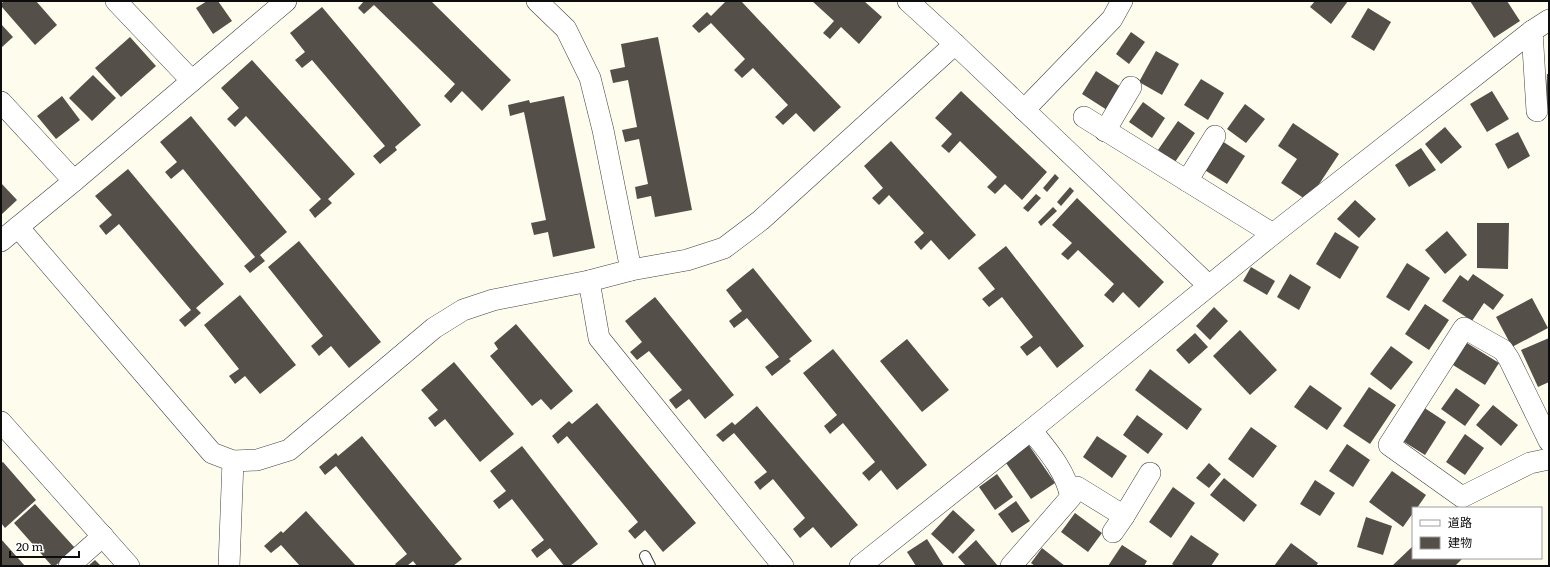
<svg xmlns="http://www.w3.org/2000/svg" width="1550" height="567" viewBox="0 0 1550 567" font-family="Literata,'Noto Sans JP',serif">
	<style>
		.building { fill: #554f4a }
		.lines { fill: none; stroke-linecap: round; stroke-linejoin: round }
		.lane-casing { stroke: #404040; stroke-width: 12 }
		.street-casing { stroke: #404040; stroke-width: 22 }
		.lane { stroke: #fff; stroke-width: 10 }
		.street { stroke: #fff; stroke-width: 21 }
	</style>
	<rect width="100%" height="100%" fill="#fefded"/>
	<g class="building">
		<polygon points="4,1 36,1 57,25 35,45 1,6 1,4"/>
		<polygon points="207,1 218,1 232,21 213,34 196,8"/>
		<polygon points="364,1 431,1 511,80 482,111 462,91 451,103 444,96 455,84 374,5 364,14 358,8"/>
		<polygon points="726,1 741,1 841,107 814,132 796,113 783,125 775,117 788,105 753,68 742,78 734,70 745,59 711,23 699,33 692,26 707,12 711,16"/>
		<polygon points="812,1 864,1 882,17 859,44 841,27 830,39 823,33 834,21"/>
		<polygon points="1315,1 1348,1 1331,24 1310,7"/>
		<polygon points="1470,1 1507,1 1520,21 1494,38"/>
		<polygon points="322,7 421,125 395,147 397,150 380,164 373,156 385,146 312,60 302,68 295,60 305,52 290,33"/>
		<polygon points="1368,8 1391,22 1374,51 1351,37"/>
		<polygon points="1,24 13,37 1,48"/>
		<polygon points="1131,32 1145,42 1129,64 1116,54"/>
		<polygon points="130,37 156,66 121,97 95,68"/>
		<polygon points="658,37 692,210 655,217 651,196 637,199 635,187 648,184 639,139 625,142 622,130 637,127 628,80 613,83 610,70 625,67 621,44"/>
		<polygon points="1156,51 1179,64 1162,95 1139,82"/>
		<polygon points="252,60 355,174 328,199 332,203 315,218 309,210 321,199 246,116 235,127 227,119 239,108 221,88"/>
		<polygon points="1096,71 1121,87 1107,110 1082,94"/>
		<polygon points="1547,74 1549,74 1549,112 1545,112"/>
		<polygon points="93,75 116,98 92,121 69,98"/>
		<polygon points="1201,79 1224,93 1208,120 1184,105"/>
		<polygon points="961,91 1047,172 1022,200 1005,184 995,194 987,187 997,177 960,141 949,153 941,146 952,134 935,118"/>
		<polygon points="1492,91 1509,119 1487,132 1470,104"/>
		<polygon points="62,96 80,120 56,139 37,116"/>
		<polygon points="564,96 595,248 553,257 548,232 534,235 531,223 546,220 524,112 510,116 508,105 529,100 530,103"/>
		<polygon points="1143,102 1165,118 1152,138 1129,122"/>
		<polygon points="1245,104 1265,119 1246,143 1227,129"/>
		<polygon points="191,116 287,232 260,255 265,261 250,273 244,266 255,257 183,169 171,179 165,172 177,162 160,142"/>
		<polygon points="1178,121 1195,133 1175,162 1158,150"/>
		<polygon points="1293,123 1339,154 1308,201 1281,183 1297,159 1278,146"/>
		<polygon points="1445,127 1462,147 1441,164 1425,144"/>
		<polygon points="1518,132 1530,156 1508,169 1495,144"/>
		<polygon points="891,141 976,235 949,260 931,240 921,250 914,242 924,233 889,195 879,205 872,198 883,188 864,166"/>
		<polygon points="1222,141 1245,156 1227,184 1203,169"/>
		<polygon points="1421,148 1436,170 1409,187 1395,165"/>
		<polygon points="128,169 224,284 196,308 201,313 185,327 179,320 191,310 119,224 106,235 99,226 112,215 95,196"/>
		<polygon points="1055,174 1059,178 1047,192 1043,188"/>
		<polygon points="1,183 17,200 1,215"/>
		<polygon points="1070,187 1074,191 1061,206 1057,202"/>
		<polygon points="1036,194 1041,198 1028,212 1023,208"/>
		<polygon points="1077,198 1164,282 1139,308 1123,292 1113,303 1104,295 1114,284 1078,250 1068,260 1061,254 1072,243 1052,225"/>
		<polygon points="1355,200 1376,219 1359,238 1337,219"/>
		<polygon points="1053,207 1057,211 1041,226 1038,222"/>
		<polygon points="1477,223 1509,223 1508,269 1477,268"/>
		<polygon points="1447,231 1467,255 1445,274 1425,250"/>
		<polygon points="1335,232 1359,247 1340,279 1316,264"/>
		<polygon points="299,241 381,342 349,368 331,346 319,356 311,346 323,336 268,267"/>
		<polygon points="1006,246 1084,346 1057,368 1040,346 1027,356 1020,347 1033,337 1002,297 989,307 982,299 995,289 978,268"/>
		<polygon points="1407,263 1430,278 1409,311 1386,297"/>
		<polygon points="1251,267 1275,281 1267,295 1243,281"/>
		<polygon points="753,268 812,341 789,359 791,361 772,376 765,367 779,357 747,318 734,328 729,321 742,311 726,290"/>
		<polygon points="1290,274 1311,287 1299,310 1277,297"/>
		<polygon points="1473,274 1504,295 1493,310 1484,303 1472,321 1442,301 1460,275 1468,281"/>
		<polygon points="240,295 296,365 260,394 245,376 235,384 229,376 239,369 204,325"/>
		<polygon points="655,297 734,395 705,419 689,399 676,409 669,400 682,390 649,351 637,360 630,352 642,342 625,321"/>
		<polygon points="1532,298 1548,328 1512,347 1496,317"/>
		<polygon points="1425,304 1449,320 1429,350 1405,334"/>
		<polygon points="1214,307 1228,321 1210,340 1196,326"/>
		<polygon points="516,324 573,391 551,410 541,399 532,406 490,356 498,349 494,343"/>
		<polygon points="1240,330 1277,370 1250,395 1213,356"/>
		<polygon points="1195,333 1208,347 1189,364 1176,350"/>
		<polygon points="1549,338 1549,382 1538,387 1521,350"/>
		<polygon points="907,339 949,390 922,412 880,361"/>
		<polygon points="1467,343 1499,363 1485,385 1453,365"/>
		<polygon points="1391,346 1413,362 1391,390 1370,374"/>
		<polygon points="833,349 927,465 897,490 881,470 869,481 862,473 875,462 843,423 830,434 824,426 837,415 803,373"/>
		<polygon points="454,362 514,434 480,462 445,419 435,427 428,418 438,410 421,390"/>
		<polygon points="1150,369 1202,409 1187,430 1135,390"/>
		<polygon points="1310,385 1342,408 1327,430 1294,407"/>
		<polygon points="1369,387 1396,405 1370,444 1343,426"/>
		<polygon points="1456,388 1480,405 1465,426 1441,409"/>
		<polygon points="597,403 696,523 663,552 645,530 635,539 628,531 638,522 567,436 558,444 552,436 569,421 572,424"/>
		<polygon points="1420,405 1446,422 1425,455 1398,438"/>
		<polygon points="1493,405 1518,425 1501,446 1476,425"/>
		<polygon points="757,406 858,525 831,548 813,527 800,538 793,529 805,518 773,479 760,490 754,482 767,472 734,433 723,442 716,435 732,422 735,425"/>
		<polygon points="1137,415 1163,434 1148,454 1123,435"/>
		<polygon points="1251,427 1277,446 1253,478 1228,459"/>
		<polygon points="1465,434 1484,448 1465,475 1446,462"/>
		<polygon points="362,436 462,559 453,566 417,566 413,561 407,566 397,566 395,564 407,554 336,466 325,475 319,467 336,453 338,456"/>
		<polygon points="1097,436 1127,456 1112,478 1083,457"/>
		<polygon points="1028,444 1055,483 1031,499 1004,460"/>
		<polygon points="1347,444 1370,460 1353,487 1329,471"/>
		<polygon points="522,446 598,544 570,566 564,566 550,548 537,558 531,550 544,540 512,499 499,509 493,501 506,491 490,471"/>
		<polygon points="3,462 36,500 5,528 1,523 1,463"/>
		<polygon points="1209,463 1221,474 1209,488 1196,478"/>
		<polygon points="1392,471 1426,495 1417,508 1413,508 1413,513 1403,527 1369,502"/>
		<polygon points="997,474 1013,497 995,510 979,487"/>
		<polygon points="1224,478 1257,505 1244,522 1210,495"/>
		<polygon points="1315,480 1335,493 1320,516 1300,504"/>
		<polygon points="1173,487 1195,503 1171,538 1149,522"/>
		<polygon points="1016,501 1030,521 1012,533 998,514"/>
		<polygon points="35,504 75,548 55,566 52,566 14,523"/>
		<polygon points="953,510 975,530 953,554 931,534"/>
		<polygon points="306,511 356,566 300,566 281,545 271,553 264,546 281,531 283,533"/>
		<polygon points="1075,513 1102,533 1088,552 1061,532"/>
		<polygon points="1366,517 1392,526 1383,555 1357,547"/>
		<polygon points="1191,535 1219,554 1211,566 1175,566 1172,564"/>
		<polygon points="1,539 25,566 1,566"/>
		<polygon points="927,539 944,566 916,566 907,552"/>
		<polygon points="976,540 998,566 966,566 958,557"/>
		<polygon points="1291,543 1318,563 1316,566 1274,566"/>
		<polygon points="1122,545 1147,561 1144,566 1108,566"/>
		<polygon points="1413,546 1413,558 1463,558 1455,566 1394,566 1393,565"/>
		<polygon points="1042,548 1065,566 1035,566 1031,563"/>
		<polygon points="95,560 101,566 88,566"/>
	</g>
	<g class="lines">
		<g class="lane-casing">
			<polyline id="lane" points="645,556 650,566"/>
		</g>
		<g class="street-casing">
			<g id="street">
				<polyline points="116,1 192,81"/>
				<polyline points="537,1 566,29 590,78 603,130 631,270"/>
				<polyline points="908,1 955,44 1208,285"/>
				<polyline points="1532,31 1537,111"/>
				<polyline points="1,102 74,181"/>
				<polyline points="1024,110 1112,19 1122,1"/>
				<polyline points="1084,117 1273,234"/>
				<polyline points="1105,131 1131,87"/>
				<polyline points="1187,181 1215,136"/>
				<polyline points="18,227 212,453 233,461 257,460 289,450 434,328 463,310 493,300 589,281 631,270 687,260 724,248 761,220 955,44"/>
				<polyline points="1,241 74,181 286,1"/>
				<polyline points="589,281 599,338 783,566"/>
				<polyline points="1,422 129,566"/>
				<polyline points="1549,441 1509,359 1503,350 1464,328 1389,445 1462,497 1530,463 1549,459"/>
				<polyline points="1069,489 1077,487 1124,516 1113,532"/>
				<polyline points="1124,516 1150,473"/>
				<polyline points="69,566 103,536"/>
				<polyline points="229,566 233,461"/>
				<polyline points="860,566 1031,430 1273,234 1532,31 1549,20"/>
				<path d="M 1011,566 L 1071,497 C 1065,470 1048,451 1031,430"/>
			</g>
		</g>
		<use href="#lane" class="lane"/>
		<use href="#street" class="street"/>
	</g>
	<rect width="1550" height="567" fill="none" stroke="#0d0d0d" stroke-width="4"/>
	<rect x="1412" y="507" width="130" height="52" fill="#ffffff" stroke="#9e9e9e"/>
	<rect x="1420" y="520" width="20" height="6" fill="#ffffff" stroke="#9e9e9e"/>
	<text x="1448" y="527" font-size="12" fill="#0d0d0d">道路</text>
	<rect x="1420" y="537" width="20" height="12" fill="#554f4a" stroke="#9e9e9e"/>
	<text x="1448" y="547" font-size="12" fill="#0d0d0d">建物</text>
	<path d="M10 551v6h69v-6" fill="none" stroke="#0d0d0d" stroke-width="2"/>
	<text x="16" y="551" font-size="12" fill="#0d0d0d" stroke="#ffffff" stroke-width="3" paint-order="stroke">20 m</text>
</svg>
